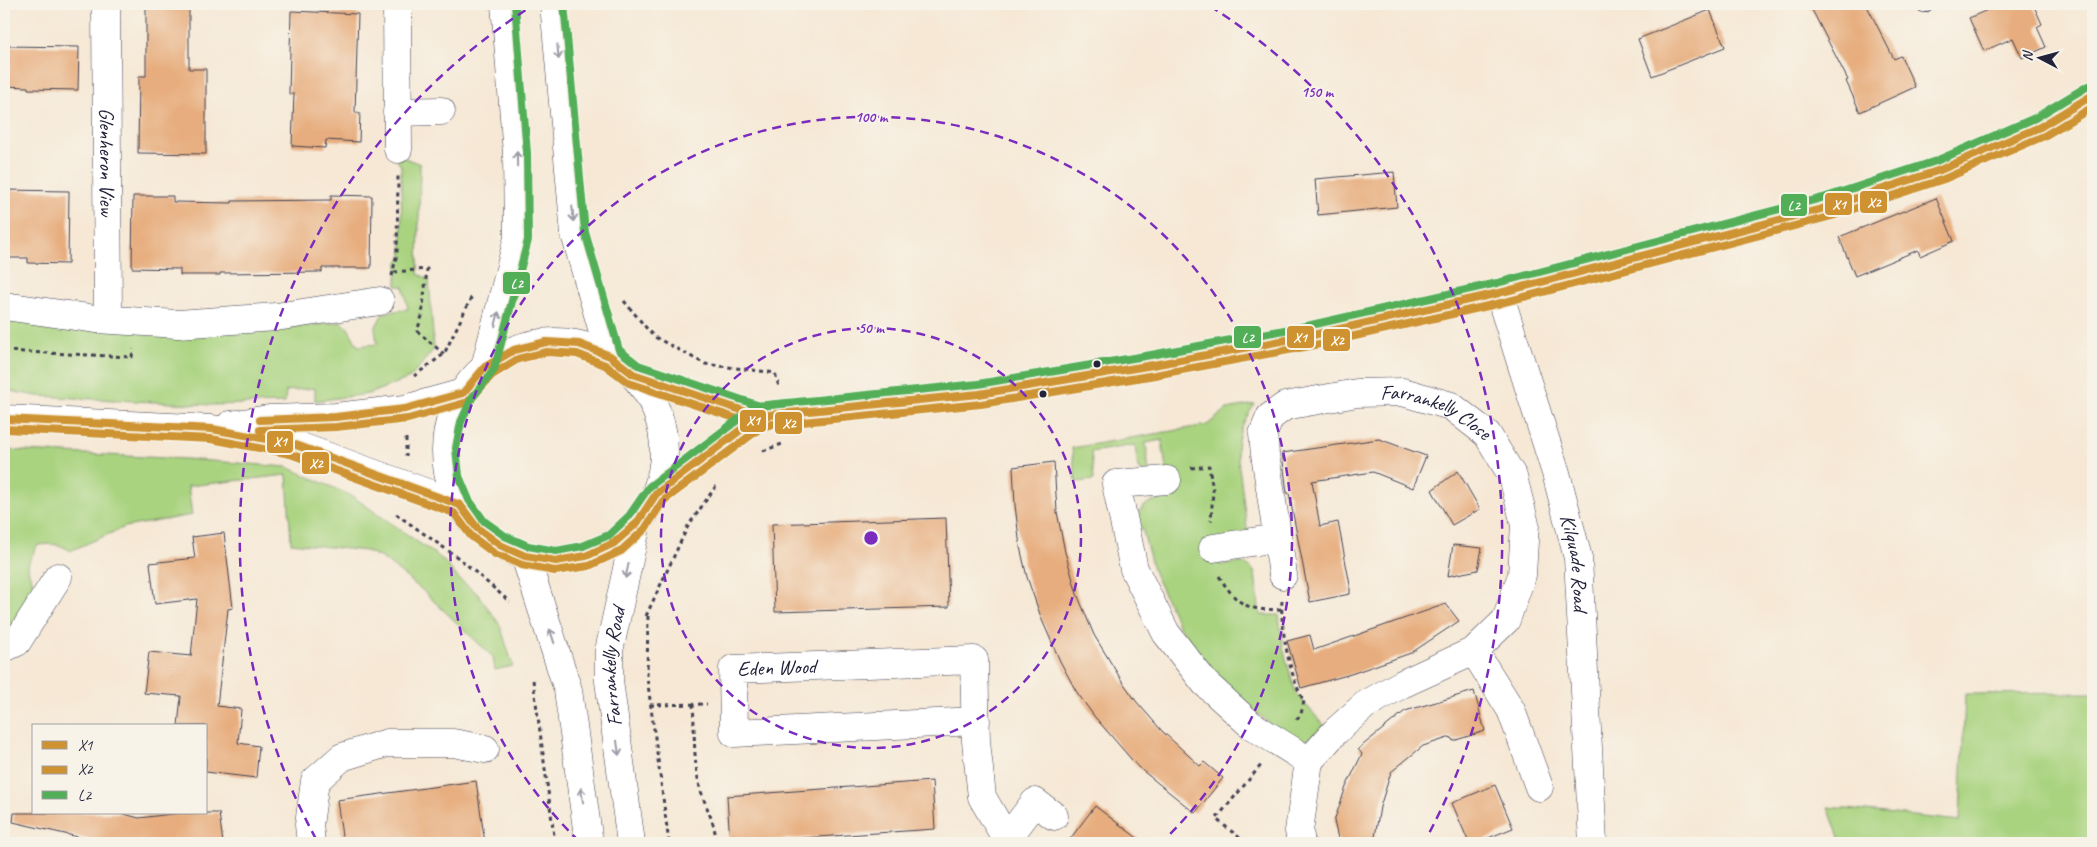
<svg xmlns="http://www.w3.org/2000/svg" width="2097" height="847" viewBox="0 0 2097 847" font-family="Caveat,sans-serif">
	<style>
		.green { fill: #a9d37f; stroke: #667a5d }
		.building { fill: #e7ad7e }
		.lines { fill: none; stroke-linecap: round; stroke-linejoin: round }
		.lane-casing { stroke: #424052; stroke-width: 16 }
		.street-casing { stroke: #424052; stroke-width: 29 }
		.secondary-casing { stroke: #424052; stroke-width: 29 }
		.path { stroke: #424052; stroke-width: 3; stroke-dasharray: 4 4; stroke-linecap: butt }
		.lane { stroke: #fff; stroke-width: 14 }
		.street { stroke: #fff; stroke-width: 28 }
		.secondary { stroke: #fff; stroke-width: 28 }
		.bus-1-casing { stroke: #f7f3e8; stroke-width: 11 }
		.bus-2-casing { stroke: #f7f3e8; stroke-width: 11 }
		.bus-3-casing { stroke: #f7f3e8; stroke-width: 11 }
		.bus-1 { stroke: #ce9330; stroke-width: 8 }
		.bus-2 { stroke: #ce9330; stroke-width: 8 }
		.bus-3 { stroke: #53ae58; stroke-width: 8 }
		.oneway { stroke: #9c9ca7 }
		.ring { fill: none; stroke: #7b2cbf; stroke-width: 2.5; stroke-dasharray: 9 6 }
		.bus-dot { fill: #22223b; stroke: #f7f3e8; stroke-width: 2 }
		.labels { text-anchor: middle; stroke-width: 4; stroke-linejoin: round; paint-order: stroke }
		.street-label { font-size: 21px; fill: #22223b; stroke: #f7f3e8 }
		.centre { fill: #7b2cbf; stroke: #f7f3e8; stroke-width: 2.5 }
		.ring-label { font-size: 15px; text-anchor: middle; font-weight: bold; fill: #7b2cbf; stroke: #f7f3e8; stroke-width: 4; stroke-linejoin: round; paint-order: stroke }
		.line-badge { stroke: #f7f3e8; stroke-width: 2 }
		.badge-label { font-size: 14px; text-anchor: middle; font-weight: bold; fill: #fff }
	</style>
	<rect width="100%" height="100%" fill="#f7f3e8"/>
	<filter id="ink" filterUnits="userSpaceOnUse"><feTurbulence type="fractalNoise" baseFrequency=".02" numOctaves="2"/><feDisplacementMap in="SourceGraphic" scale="10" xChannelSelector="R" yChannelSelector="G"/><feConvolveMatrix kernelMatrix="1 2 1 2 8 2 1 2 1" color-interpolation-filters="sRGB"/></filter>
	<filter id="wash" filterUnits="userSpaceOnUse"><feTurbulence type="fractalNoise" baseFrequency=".0096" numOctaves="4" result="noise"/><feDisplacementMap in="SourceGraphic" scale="20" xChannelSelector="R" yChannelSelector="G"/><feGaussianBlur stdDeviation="1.12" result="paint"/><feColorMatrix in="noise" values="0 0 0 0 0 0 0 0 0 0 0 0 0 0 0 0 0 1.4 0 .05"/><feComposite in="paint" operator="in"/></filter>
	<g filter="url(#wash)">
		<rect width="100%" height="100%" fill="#f6e8d5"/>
		<g class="green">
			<polygon points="392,153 420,164 418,274 429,279 434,349 410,378 368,394 315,401 315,388 286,391 285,403 212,405 37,396 4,390 4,316 257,330 342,322 348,328 358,346 377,344 375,328 383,313 408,309 403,286 396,286 398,262 402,255 401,166"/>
			<path d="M 1255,404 C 1244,420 1238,432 1237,451 L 1248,536 L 1217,540 L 1220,565 C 1234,564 1248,558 1255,574 L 1260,615 L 1279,615 L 1283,648 L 1296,694 L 1324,725 L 1307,740 L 1293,745 L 1218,678 L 1179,626 L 1154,573 L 1142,528 L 1133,530 C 1139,504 1146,502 1170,498 L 1162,440 L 1146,443 L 1149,474 L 1138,469 L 1135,445 L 1091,452 L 1094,480 L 1076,482 L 1072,448 L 1207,425 L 1227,409 Z"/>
			<path d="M 4,450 L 186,459 L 287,467 L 352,496 L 442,559 L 460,580 L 477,593 L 500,625 L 513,666 L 495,670 L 493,657 L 422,590 L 382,558 L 366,551 L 291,543 L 287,475 L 188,486 L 192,515 L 125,527 L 70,551 C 60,543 50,544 38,545 C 26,564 25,569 36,587 L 9,631 L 4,634 Z"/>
			<polygon points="2093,693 2093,843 1841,843 1828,807 1960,821 1965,694"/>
		</g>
		<g id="blocks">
			<g class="building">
				<polygon points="1809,4 1866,4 1894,59 1901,56 1915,87 1860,112 1846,81 1848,80"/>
				<polygon points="2001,4 2033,4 2042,24 2037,27 2046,47 2022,58 2013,38 1984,51 1969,18"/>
				<polygon points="146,5 189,5 189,69 206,69 206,154 138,153 139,76 146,76"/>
				<polygon points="1710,10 1725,47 1652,76 1638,39"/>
				<polygon points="291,11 358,14 355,113 360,113 359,142 326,140 325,148 292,146 294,94 289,94"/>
				<polygon points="4,46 79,47 78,90 28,89 28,87 4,86"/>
				<polygon points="1394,172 1397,207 1318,215 1315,179"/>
				<polygon points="4,190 69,191 68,264 28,263 28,258 4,258"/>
				<polygon points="331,195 372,196 371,268 322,268 322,272 220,273 220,275 180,275 180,269 132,268 133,196 173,196 173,202 232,203 232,201 331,200"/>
				<polygon points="1936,198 1954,241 1920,256 1918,250 1855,276 1839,237"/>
				<polygon points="1379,439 1426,456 1413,488 1373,472 1312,481 1320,526 1338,522 1350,585 1350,594 1310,602 1289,493 1287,493 1282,453"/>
				<polygon points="1054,462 1057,512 1065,552 1077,594 1094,635 1122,681 1136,701 1162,731 1200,766 1204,762 1223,778 1195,813 1138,767 1094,716 1076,691 1060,661 1042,620 1027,577 1020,547 1015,505 1013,467"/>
				<polygon points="1458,471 1480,509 1452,525 1432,490"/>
				<polygon points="946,518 949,607 775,612 772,524"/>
				<polygon points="224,533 233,608 228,609 217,706 241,709 238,743 259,746 256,778 206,772 206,726 178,726 181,696 144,693 149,652 191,656 197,599 155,604 150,563 195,558 192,537"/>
				<polygon points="1453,545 1482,548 1478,570 1448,576"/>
				<polygon points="1446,604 1459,621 1411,653 1351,674 1301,688 1287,641 1310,635 1314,650"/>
				<polygon points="1474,691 1485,731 1453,741 1451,737 1423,746 1391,772 1380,807 1374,843 1339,843 1334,821 1346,787 1362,754 1358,749 1405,711"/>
				<polygon points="476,781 485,843 343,843 337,800"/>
				<polygon points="932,781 935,829 730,843 727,796"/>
				<polygon points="1495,785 1513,828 1476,843 1469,843 1452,803"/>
				<polygon points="1095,806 1144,843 1067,843"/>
				<polygon points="14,813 120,813 139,818 180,813 219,813 223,843 104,843 13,822"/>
			</g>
		</g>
	</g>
	<g filter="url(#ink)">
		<use href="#blocks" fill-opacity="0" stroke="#424052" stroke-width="1"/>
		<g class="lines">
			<g class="lane-casing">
				<polyline id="lane" points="1924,5 1926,4"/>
			</g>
			<g class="street-casing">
				<g id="street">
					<path id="s1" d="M 106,4 L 108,318"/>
					<polyline points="397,4 398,149"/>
					<polyline points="397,112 441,111"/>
					<path id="s2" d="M 1499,293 L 1556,473 L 1578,558 L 1593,843"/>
					<polyline points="4,306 96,319 178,324 276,317 380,301"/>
					<polyline points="1167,480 1116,484 1134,569 1166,633 1205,683 1251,725 1309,761"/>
					<polyline points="1213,548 1277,538"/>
					<path id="s3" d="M 1283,575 L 1265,454 L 1263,434 L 1270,417 L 1285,406 L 1357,393 L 1403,392 L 1451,406 L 1487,434 L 1513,477 L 1525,524 L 1522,575 L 1506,620 L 1474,651 L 1402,684 L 1365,705 L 1335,732 L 1309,761 L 1299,831 L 1301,843"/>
					<polyline points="4,648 17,642 58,577"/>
					<polyline points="1474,651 1511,710 1539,787"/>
					<path id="s4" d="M 976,721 L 734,733 L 733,669 L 974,660 L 976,741 L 982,797 L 1007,840"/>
					<polyline points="311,843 309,825 315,781 342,757 387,743 453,743 485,749"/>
					<polyline points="1004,843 1035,802 1054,816"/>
				</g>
			</g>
			<g class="secondary-casing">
				<g id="secondary">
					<polyline points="554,4 575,234 610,356"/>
					<circle cx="555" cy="451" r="109"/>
					<polyline points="485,367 518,238 517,154 505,4"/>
					<polyline points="633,374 759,416 979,394 1153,365 1313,335 1499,293 1829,207 1940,170 2040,127 2093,95"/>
					<polyline points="4,419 212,429 293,444 460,505"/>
					<polyline points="230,425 269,419 336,417 405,409 463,393"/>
					<polyline points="656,494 759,416"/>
					<polyline points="525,556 568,690 589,843"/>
					<path id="s5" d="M 631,843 L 609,681 L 609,651 L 637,523"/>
				</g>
			</g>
			<g class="path">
				<polyline points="394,272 427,269 422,316 417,331 444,354"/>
				<polyline points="392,276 397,253 398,175"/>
				<polyline points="624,301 653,336 705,364 775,373 779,387"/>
				<polyline points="4,351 132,357 133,349"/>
				<polyline points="414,376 444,354 473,294"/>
				<polyline points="406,438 406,456"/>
				<polyline points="763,451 785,443"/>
				<polyline points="1191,468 1209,466 1213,490 1211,521"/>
				<polyline points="396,514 460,559 510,602"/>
				<path d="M 1219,576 C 1236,604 1248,612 1281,609"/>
				<path d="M 1282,601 C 1280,627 1290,678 1304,701 L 1301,714 L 1295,721"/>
				<polyline points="646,616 688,526 716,486"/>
				<polyline points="648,616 647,677 669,843"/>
				<polyline points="533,680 555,843"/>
				<path d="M 693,704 C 695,730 693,758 699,783 C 703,804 716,821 716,843"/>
				<polyline points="650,705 707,704"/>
				<polyline points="1246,843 1216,819 1262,764"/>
			</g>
			<use href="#lane" class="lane"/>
			<use href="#street" class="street"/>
			<use href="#secondary" class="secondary"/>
			<g class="bus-1-casing">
				<g id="bus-1">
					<polyline points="4,419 212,429 293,444 460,505 477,528 500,545 525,556 556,561 586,556 614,543 637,523 656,494 759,416 979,394 1153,365 1313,335 1499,293 1829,207 1940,170 2040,127 2093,95"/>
					<polyline points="260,420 336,417 405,409 463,393 485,367 514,350 546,342 579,344 610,356 633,374 759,416 792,413"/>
				</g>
			</g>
			<g class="bus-2-casing">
				<g id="bus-2">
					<polyline points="4,429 211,439 290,454 454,513 471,536 495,554 522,565 555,571 589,566 621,551 645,529 663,501 763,426 981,404 1155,375 1315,345 1501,303 1832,216 1944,179 2044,136 2093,107"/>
					<polyline points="260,430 336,427 408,419 468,402 492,375 518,359 547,352 577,354 605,365 629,383 756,425 793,423"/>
				</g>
			</g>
			<g class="bus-3-casing">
				<g id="bus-3">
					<polyline points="515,4 527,153 528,240 494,370 472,398 461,422 456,448 459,476 469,500 484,521 505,536 528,546 556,551 583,546 609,535 629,516 649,487 756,406 978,384 1151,355 1311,325 1497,283 1826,197 1936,161 2035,118 2088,86"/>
					<polyline points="564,4 585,232 619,350 638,365 760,406 792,403"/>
				</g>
			</g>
			<use href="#bus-1" class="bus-1"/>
			<use href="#bus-2" class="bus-2"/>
			<use href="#bus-3" class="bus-3"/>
		</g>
		<defs><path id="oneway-shaft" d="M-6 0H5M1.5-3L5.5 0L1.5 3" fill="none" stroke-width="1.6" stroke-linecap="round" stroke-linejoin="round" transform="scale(1.25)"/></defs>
		<g class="oneway">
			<use href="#oneway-shaft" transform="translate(558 52) rotate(85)"/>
			<use href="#oneway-shaft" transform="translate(517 159) rotate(-91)"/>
			<use href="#oneway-shaft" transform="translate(573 214) rotate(84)"/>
			<use href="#oneway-shaft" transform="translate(497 319) rotate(-76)"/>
			<use href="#oneway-shaft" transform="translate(627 571) rotate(102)"/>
			<use href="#oneway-shaft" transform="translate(552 636) rotate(-108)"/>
			<use href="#oneway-shaft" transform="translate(618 748) rotate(82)"/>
			<use href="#oneway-shaft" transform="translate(582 795) rotate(-98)"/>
		</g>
	</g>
	<g class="ring">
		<circle cx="871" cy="538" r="210"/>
		<path d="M579 841A421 421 0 1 1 1163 841"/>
		<path d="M316 839A631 631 0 0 1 532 6M1210 6A631 631 0 0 1 1426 839"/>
	</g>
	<g class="bus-dot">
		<circle cx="1097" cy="364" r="4.5"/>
		<circle cx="1043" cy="394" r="4.5"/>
	</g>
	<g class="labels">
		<g class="street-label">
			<text dy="7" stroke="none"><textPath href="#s1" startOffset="158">Glenheron View</textPath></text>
			<text dy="7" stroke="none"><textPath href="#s3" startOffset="336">Farrankelly Close</textPath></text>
			<text dy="7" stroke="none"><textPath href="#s2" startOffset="281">Kilquade Road</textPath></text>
			<text dy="7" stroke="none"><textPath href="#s5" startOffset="178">Farrankelly Road</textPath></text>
			<text dy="7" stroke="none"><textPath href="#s4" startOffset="350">Eden Wood</textPath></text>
		</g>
	</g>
	<circle cx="871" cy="538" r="8" class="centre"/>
	<g class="ring-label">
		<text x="1317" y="97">150 m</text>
		<text x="871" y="122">100 m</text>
		<text x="871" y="333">50 m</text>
	</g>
	<g class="line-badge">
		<rect x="1859" y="190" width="29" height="24" rx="5" fill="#ce9330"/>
		<rect x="1824" y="192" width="29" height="24" rx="5" fill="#ce9330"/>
		<rect x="1780" y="193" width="28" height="24" rx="5" fill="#53ae58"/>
		<rect x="502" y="271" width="29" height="24" rx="5" fill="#53ae58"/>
		<rect x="1233" y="325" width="29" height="24" rx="5" fill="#53ae58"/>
		<rect x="1286" y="325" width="29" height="24" rx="5" fill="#ce9330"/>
		<rect x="1322" y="328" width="29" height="24" rx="5" fill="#ce9330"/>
		<rect x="739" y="409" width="28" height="24" rx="5" fill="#ce9330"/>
		<rect x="774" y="411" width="29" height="24" rx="5" fill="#ce9330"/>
		<rect x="266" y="430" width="28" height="24" rx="5" fill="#ce9330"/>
		<rect x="301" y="451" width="29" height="24" rx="5" fill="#ce9330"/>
	</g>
	<g class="badge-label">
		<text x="1874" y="207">X2</text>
		<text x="1839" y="209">X1</text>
		<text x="1794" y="210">L2</text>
		<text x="517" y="288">L2</text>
		<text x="1248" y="342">L2</text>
		<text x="1300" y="342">X1</text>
		<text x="1337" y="345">X2</text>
		<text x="753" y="425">X1</text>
		<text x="789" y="428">X2</text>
		<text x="280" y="446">X1</text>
		<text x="316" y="468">X2</text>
	</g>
	<rect width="2097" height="847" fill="none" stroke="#f7f3e8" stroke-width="20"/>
	<rect x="32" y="724" width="175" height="90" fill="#f7f3e8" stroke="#a29fa3"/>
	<rect x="42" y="741" width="25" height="8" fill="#ce9330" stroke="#a29fa3"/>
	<text x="78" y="750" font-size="15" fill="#22223b">X1</text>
	<rect x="42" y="766" width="25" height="8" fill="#ce9330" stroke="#a29fa3"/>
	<text x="78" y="774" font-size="15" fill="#22223b">X2</text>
	<rect x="42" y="791" width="25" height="8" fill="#53ae58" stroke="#a29fa3"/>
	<text x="78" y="800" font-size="15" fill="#22223b">L2</text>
	<g transform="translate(2040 58) rotate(276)" stroke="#f7f3e8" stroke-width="4" paint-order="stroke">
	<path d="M0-4L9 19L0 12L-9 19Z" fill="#22223b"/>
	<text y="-8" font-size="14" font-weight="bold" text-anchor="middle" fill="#22223b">N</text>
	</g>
</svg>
